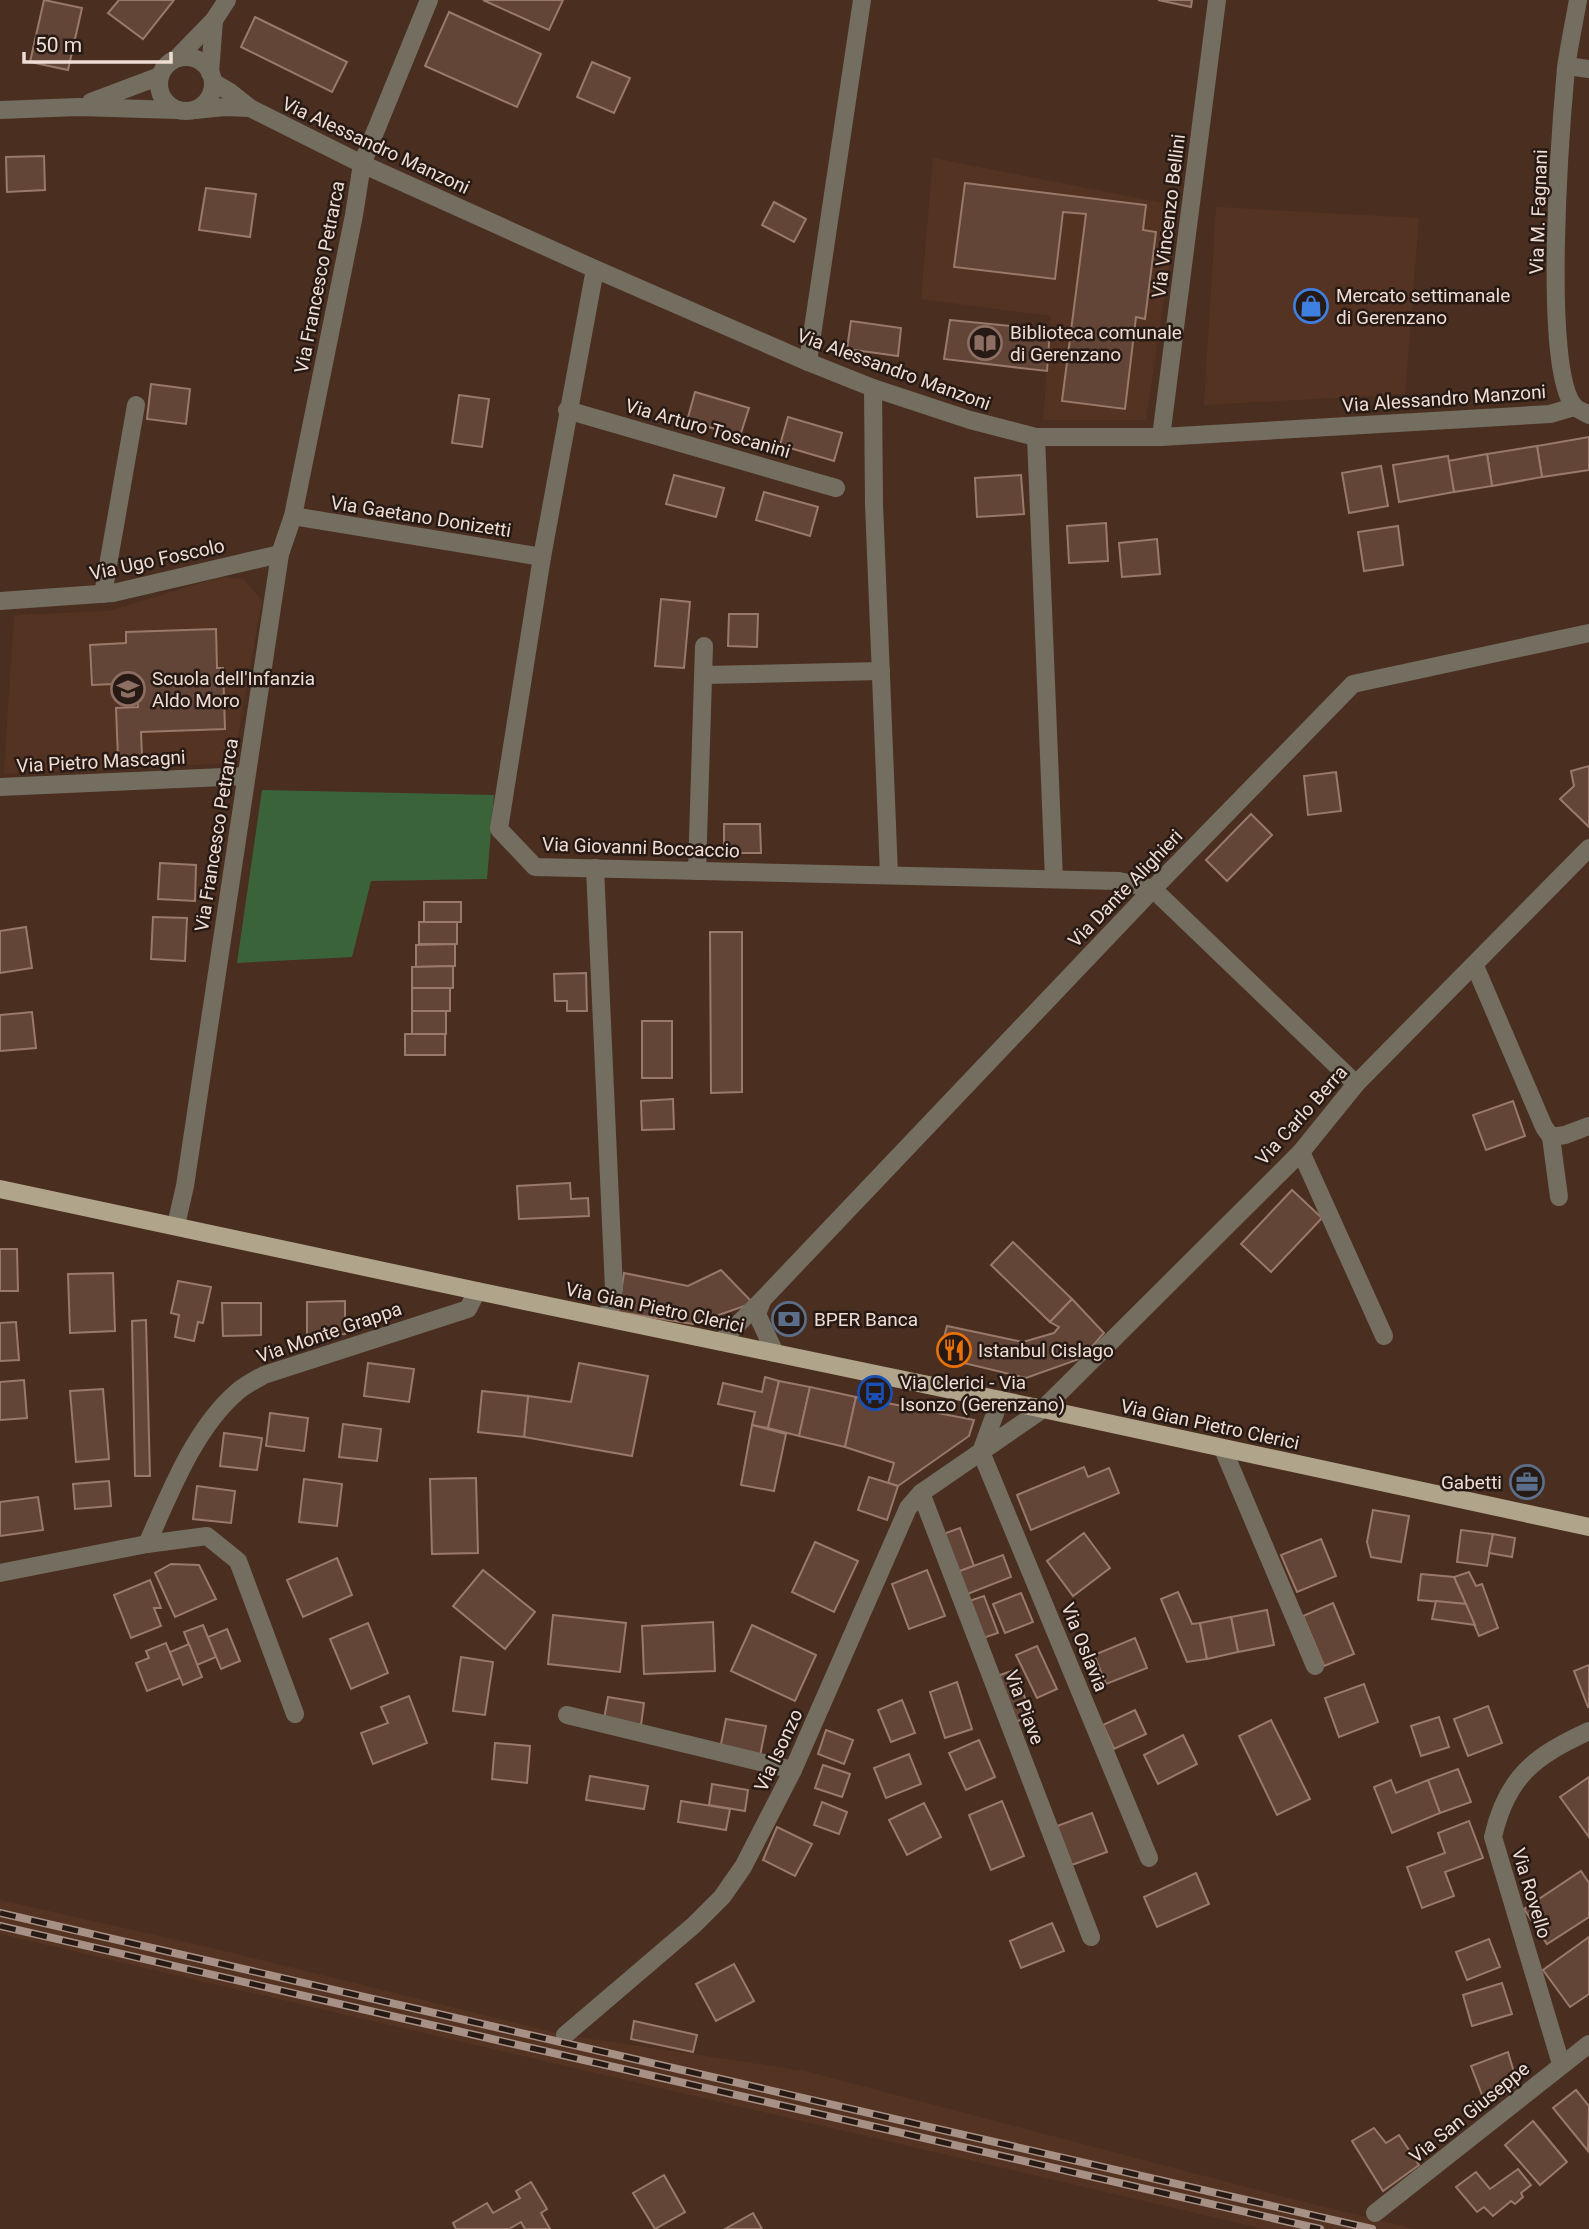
<svg xmlns="http://www.w3.org/2000/svg" width="1589" height="2229" viewBox="0 0 1589 2229" font-family="Roboto,sans-serif">
	<style>
		.built { fill: #532 }
		.green { fill: #3b633a }
		.building { fill: #624537; stroke: #997969; stroke-width: 2 }
		.lines { fill: none; stroke-linecap: round; stroke-linejoin: round }
		.minor { stroke: #746e61; stroke-width: 18 }
		.major { stroke: #b0a58a; stroke-width: 18 }
		.rail-casing { stroke: #a79186; stroke-width: 8 }
		.rail { stroke: #271a14; stroke-width: 5; stroke-dasharray: 16; stroke-linecap: butt }
		.labels { text-anchor: middle; stroke-width: 5; stroke-linejoin: round; paint-order: stroke }
		.street-label { font-size: 19px; fill: #efddd4; stroke: #271a14 }
		.poi-label { font-size: 19px; fill: #efddd4; stroke: #271a14; text-anchor: start }
	</style>
	<rect width="100%" height="100%" fill="#4a2f21"/>
	<g class="built">
		<polygon points="933,158 1178,206 1146,420 1043,420 1051,316 921,299"/>
		<polygon points="1216,207 1419,218 1405,394 1204,405"/>
		<polygon points="220,577 243,579 262,600 233,763 4,774 14,615 109,611"/>
		<polygon points="0,1900 212,1948 565,2035 805,2071 1288,2198 1415,2229 1264,2229 0,1934"/>
	</g>
	<polygon class="green" points="262,790 494,795 487,879 371,881 352,957 237,963"/>
	<g class="building">
		<polygon points="44,0 82,8 68,70 30,62"/>
		<polygon points="119,0 174,0 143,39 108,13"/>
		<polygon points="483,0 563,0 549,30"/>
		<polygon points="1158,0 1192,0 1191,7"/>
		<polygon points="449,12 541,54 517,107 425,66"/>
		<polygon points="255,17 347,62 332,92 241,47"/>
		<polygon points="592,62 630,78 614,113 577,97"/>
		<polygon points="44,156 45,190 7,192 6,157"/>
		<polygon points="965,183 1146,205 1143,230 1156,232 1145,319 1136,317 1125,409 1062,401 1086,214 1063,212 1055,279 954,267"/>
		<polygon points="206,188 256,194 250,237 199,230"/>
		<polygon points="774,202 806,219 794,242 762,225"/>
		<polygon points="950,320 1050,330 1047,371 944,359"/>
		<polygon points="851,321 901,328 898,356 847,349"/>
		<polygon points="151,384 190,389 186,424 147,419"/>
		<polygon points="695,392 749,408 740,436 687,421"/>
		<polygon points="459,395 489,399 482,447 452,443"/>
		<polygon points="788,417 842,433 834,461 780,445"/>
		<polygon points="1589,437 1589,470 1542,477 1537,446"/>
		<polygon points="1537,446 1542,477 1492,486 1487,454"/>
		<polygon points="1487,454 1492,486 1454,492 1448,461"/>
		<polygon points="1448,456 1454,492 1399,502 1393,465"/>
		<polygon points="1381,466 1388,506 1349,513 1342,473"/>
		<polygon points="674,475 724,488 716,517 666,504"/>
		<polygon points="1021,475 1024,514 977,517 975,478"/>
		<polygon points="764,492 818,507 810,536 756,520"/>
		<polygon points="1106,523 1108,561 1069,563 1067,526"/>
		<polygon points="1398,526 1403,565 1364,571 1358,532"/>
		<polygon points="1157,539 1160,574 1122,577 1119,543"/>
		<polygon points="661,599 690,602 684,668 655,666"/>
		<polygon points="729,614 758,614 757,647 728,646"/>
		<polygon points="216,629 217,668 223,668 225,729 141,732 142,757 118,758 116,708 138,707 137,683 92,685 90,645 126,643 126,632"/>
		<polygon points="1589,766 1589,827 1560,799 1574,786 1571,771"/>
		<polygon points="1336,772 1341,811 1308,815 1304,776"/>
		<polygon points="1251,814 1272,835 1227,881 1206,860"/>
		<polygon points="724,824 760,824 761,853 724,853"/>
		<polygon points="160,863 196,865 195,901 158,899"/>
		<rect x="424" y="902" width="37" height="20"/>
		<polygon points="153,917 187,918 185,961 151,959"/>
		<rect x="419" y="922" width="38" height="22"/>
		<polygon points="26,927 32,968 0,973 0,931"/>
		<polygon points="710,932 742,932 742,1092 711,1093"/>
		<polygon points="455,944 455,966 416,967 416,945"/>
		<polygon points="453,966 453,988 412,988 412,967"/>
		<polygon points="586,973 587,1011 567,1011 567,1001 555,1001 554,974"/>
		<rect x="412" y="988" width="38" height="23"/>
		<rect x="412" y="1011" width="34" height="23"/>
		<polygon points="32,1012 36,1048 0,1051 0,1015"/>
		<rect x="642" y="1021" width="30" height="57"/>
		<rect x="405" y="1034" width="40" height="21"/>
		<polygon points="673,1099 674,1129 642,1130 641,1101"/>
		<polygon points="1513,1101 1525,1136 1486,1150 1473,1115"/>
		<polygon points="570,1183 571,1199 588,1198 589,1216 519,1219 517,1186"/>
		<polygon points="1292,1190 1322,1218 1271,1272 1241,1244"/>
		<polygon points="1013,1242 1072,1299 1050,1322 991,1265"/>
		<polygon points="0,1249 17,1249 18,1291 0,1291"/>
		<polygon points="721,1270 753,1303 693,1324 618,1312 624,1273 688,1286"/>
		<polygon points="113,1273 115,1331 70,1333 68,1274"/>
		<polygon points="178,1281 211,1287 203,1323 198,1322 194,1341 175,1337 179,1315 171,1313"/>
		<polygon points="1072,1299 1104,1333 1082,1358 1026,1378 939,1357 947,1326 1023,1342 1054,1333 1059,1327 1050,1322"/>
		<polygon points="345,1301 345,1334 307,1335 307,1302"/>
		<polygon points="222,1303 261,1303 261,1335 223,1336"/>
		<polygon points="146,1320 150,1476 135,1476 132,1321"/>
		<polygon points="16,1322 19,1360 0,1361 0,1323"/>
		<polygon points="368,1363 414,1369 409,1402 364,1396"/>
		<polygon points="579,1363 648,1376 632,1456 524,1437 528,1396 571,1402"/>
		<polygon points="765,1377 779,1381 768,1428 752,1425 755,1412 718,1404 723,1383 762,1392"/>
		<polygon points="24,1380 27,1418 0,1420 0,1382"/>
		<polygon points="779,1381 810,1387 799,1436 768,1428"/>
		<polygon points="810,1387 856,1397 845,1447 799,1436"/>
		<polygon points="103,1389 109,1459 76,1462 70,1391"/>
		<polygon points="482,1391 528,1396 524,1437 478,1432"/>
		<polygon points="856,1397 974,1420 969,1436 898,1486 888,1483 894,1463 845,1447"/>
		<polygon points="270,1413 308,1418 304,1451 266,1446"/>
		<polygon points="343,1424 381,1429 377,1461 339,1457"/>
		<polygon points="752,1425 786,1434 774,1491 741,1485"/>
		<polygon points="224,1433 262,1438 257,1470 220,1466"/>
		<polygon points="1084,1467 1088,1477 1109,1468 1119,1493 1031,1530 1017,1495"/>
		<polygon points="869,1477 898,1486 887,1520 858,1510"/>
		<polygon points="476,1478 478,1553 432,1554 430,1479"/>
		<polygon points="304,1479 342,1484 337,1526 299,1522"/>
		<polygon points="109,1481 111,1506 75,1509 73,1484"/>
		<polygon points="197,1486 235,1491 231,1523 193,1519"/>
		<polygon points="38,1497 43,1530 0,1536 0,1502"/>
		<polygon points="1373,1510 1409,1516 1401,1562 1371,1557 1367,1542"/>
		<polygon points="960,1528 974,1566 957,1572 943,1534"/>
		<polygon points="1461,1530 1493,1534 1487,1566 1457,1562"/>
		<polygon points="1084,1533 1110,1568 1073,1596 1047,1561"/>
		<polygon points="1493,1534 1515,1538 1512,1557 1489,1553"/>
		<polygon points="1321,1539 1336,1576 1297,1592 1281,1555"/>
		<polygon points="815,1542 858,1561 834,1612 792,1592"/>
		<polygon points="1003,1555 1011,1577 965,1595 957,1572"/>
		<polygon points="337,1558 352,1595 303,1617 287,1580"/>
		<polygon points="171,1564 199,1565 216,1599 175,1617 155,1573"/>
		<polygon points="483,1570 535,1612 505,1649 453,1606"/>
		<polygon points="927,1570 945,1616 909,1629 892,1584"/>
		<polygon points="1469,1572 1476,1586 1482,1584 1498,1628 1479,1636 1454,1577"/>
		<polygon points="1421,1574 1454,1577 1466,1604 1418,1600"/>
		<polygon points="150,1580 161,1608 154,1608 161,1626 131,1638 114,1595"/>
		<polygon points="1178,1592 1192,1624 1200,1623 1207,1659 1187,1662 1161,1599"/>
		<polygon points="1021,1593 1033,1622 1005,1633 993,1604"/>
		<polygon points="984,1596 998,1633 980,1639 966,1602"/>
		<polygon points="1436,1601 1466,1604 1475,1625 1432,1619"/>
		<polygon points="1333,1603 1354,1654 1324,1666 1303,1616"/>
		<polygon points="1267,1610 1274,1645 1238,1652 1231,1617"/>
		<polygon points="553,1615 626,1623 620,1672 548,1664"/>
		<polygon points="1231,1617 1238,1652 1207,1659 1200,1623"/>
		<polygon points="713,1622 715,1671 644,1674 642,1626"/>
		<polygon points="368,1623 388,1673 351,1689 330,1639"/>
		<polygon points="203,1625 216,1657 197,1665 184,1632"/>
		<polygon points="752,1625 816,1655 795,1701 731,1671"/>
		<polygon points="227,1629 240,1661 221,1669 208,1637"/>
		<polygon points="1135,1638 1147,1668 1106,1684 1094,1655"/>
		<polygon points="166,1643 180,1678 147,1691 136,1663 149,1658 146,1651"/>
		<polygon points="189,1644 202,1677 183,1685 170,1652"/>
		<polygon points="1037,1646 1057,1689 1037,1698 1016,1655"/>
		<polygon points="461,1657 493,1662 485,1715 453,1711"/>
		<polygon points="1589,1665 1589,1706 1588,1707 1574,1671"/>
		<polygon points="1014,1670 1032,1716 1015,1722 997,1676"/>
		<polygon points="957,1682 972,1729 945,1738 930,1692"/>
		<polygon points="1364,1684 1378,1722 1339,1737 1325,1698"/>
		<polygon points="409,1696 427,1743 373,1764 361,1733 388,1723 381,1707"/>
		<polygon points="608,1697 644,1703 641,1725 604,1719"/>
		<polygon points="902,1700 915,1733 891,1742 878,1710"/>
		<polygon points="1488,1706 1502,1743 1468,1756 1454,1719"/>
		<polygon points="1135,1710 1146,1734 1114,1749 1103,1725"/>
		<polygon points="1439,1717 1449,1747 1421,1756 1411,1726"/>
		<polygon points="726,1719 766,1726 760,1756 720,1749"/>
		<polygon points="1271,1720 1310,1799 1277,1815 1239,1736"/>
		<polygon points="826,1730 853,1740 844,1764 818,1754"/>
		<polygon points="1183,1735 1197,1764 1158,1784 1144,1755"/>
		<polygon points="979,1740 995,1777 966,1790 949,1753"/>
		<polygon points="495,1743 530,1746 527,1783 492,1779"/>
		<polygon points="909,1754 921,1784 886,1798 874,1768"/>
		<polygon points="823,1765 850,1774 842,1797 815,1788"/>
		<polygon points="1458,1769 1471,1802 1440,1813 1428,1780"/>
		<polygon points="590,1776 648,1786 644,1809 586,1800"/>
		<polygon points="1589,1777 1589,1837 1560,1797"/>
		<polygon points="1391,1780 1396,1793 1428,1780 1440,1813 1392,1833 1374,1787"/>
		<polygon points="712,1784 748,1790 745,1811 709,1805"/>
		<polygon points="681,1801 730,1809 726,1830 678,1822"/>
		<polygon points="1002,1801 1024,1856 991,1870 969,1815"/>
		<polygon points="822,1802 847,1812 839,1834 814,1825"/>
		<polygon points="924,1803 941,1837 907,1855 889,1820"/>
		<polygon points="1092,1813 1107,1852 1072,1865 1057,1826"/>
		<polygon points="1469,1821 1483,1858 1445,1872 1454,1896 1422,1908 1407,1867 1445,1853 1438,1833"/>
		<polygon points="777,1827 812,1844 795,1876 763,1860"/>
		<polygon points="1581,1871 1589,1883 1589,1917 1547,1944 1524,1909"/>
		<polygon points="1196,1873 1209,1904 1157,1927 1144,1897"/>
		<polygon points="1052,1923 1064,1951 1021,1968 1010,1941"/>
		<polygon points="1589,1937 1589,1994 1570,2007 1543,1970"/>
		<polygon points="1489,1939 1500,1967 1467,1980 1456,1952"/>
		<polygon points="734,1964 754,2001 716,2021 696,1984"/>
		<polygon points="1502,1983 1512,2014 1472,2026 1463,1995"/>
		<polygon points="634,2021 697,2035 693,2052 631,2039"/>
		<polygon points="1508,2052 1518,2086 1484,2100 1471,2066"/>
		<polygon points="1576,2090 1589,2106 1588,2151 1553,2108"/>
		<polygon points="1533,2121 1567,2162 1540,2185 1505,2145"/>
		<polygon points="1374,2128 1386,2143 1399,2135 1419,2165 1383,2191 1352,2141"/>
		<polygon points="1518,2169 1531,2185 1521,2193 1523,2197 1515,2204 1511,2201 1493,2216 1484,2207 1477,2212 1456,2187 1476,2172 1490,2189"/>
		<polygon points="664,2175 685,2212 655,2229 633,2193"/>
		<polygon points="531,2182 547,2209 541,2213 550,2229 525,2229 521,2222 509,2229 456,2229 453,2223 487,2203 493,2213 520,2198 516,2191"/>
		<polygon points="753,2213 762,2229 725,2229"/>
	</g>
	<g class="lines">
		<g class="minor">
			<path d="M 1578,0 C 1574,23 1569,46 1566,68 C 1561,123 1541,373 1575,407 C 1578,410 1585,412 1589,415"/>
			<circle cx="186" cy="84" r="27"/>
			<polyline points="177,58 214,20 227,0"/>
			<polyline points="1567,66 1589,69"/>
			<polyline points="210,73 214,20"/>
			<polyline points="213,82 230,92 250,108 362,164 595,269 808,362 873,388 970,420 1036,437 1161,437 1550,414 1574,407"/>
			<polyline points="91,102 160,76"/>
			<polyline points="0,110 78,107 177,110"/>
			<polyline points="195,110 225,107 250,108"/>
			<polyline points="595,269 542,557 499,829 535,867 1119,881 1153,889 1356,1084"/>
			<polyline points="808,362 862,0"/>
			<polyline points="873,388 874,504 889,874"/>
			<polyline points="567,410 836,488"/>
			<polyline points="1036,437 1054,879"/>
			<polyline points="1161,437 1217,0"/>
			<polyline points="293,516 542,557"/>
			<polyline points="103,594 136,405"/>
			<polyline points="0,601 113,593 280,554"/>
			<polyline points="704,675 881,671"/>
			<polyline points="0,787 246,776"/>
			<polyline points="595,868 614,1289 607,1318"/>
			<polyline points="697,871 704,646"/>
			<polyline points="1475,966 1544,1127 1551,1137 1565,1135 1589,1126"/>
			<polyline points="1551,1137 1559,1197"/>
			<polyline points="1301,1152 1384,1336"/>
			<polyline points="176,1225 185,1186 280,554 293,516 354,215 362,164 429,0"/>
			<polyline points="763,1299 757,1314 775,1353"/>
			<polyline points="721,1341 763,1299 1153,889 1353,684 1589,633"/>
			<polyline points="1223,1449 1315,1666"/>
			<polyline points="981,1452 1149,1858"/>
			<polyline points="981,1452 1000,1400"/>
			<polyline points="921,1493 1091,1937"/>
			<path d="M 147,1544 C 170,1493 194,1429 237,1392 C 245,1385 255,1380 264,1375 L 468,1309 L 477,1291"/>
			<polyline points="0,1573 147,1544 207,1536 238,1561 295,1714"/>
			<polyline points="567,1715 793,1770"/>
			<polyline points="565,2035 694,1925 722,1897 743,1867 793,1770 908,1508 921,1493 1043,1409 1301,1152 1356,1084 1589,848"/>
			<path d="M 1561,2064 L 1493,1837 C 1507,1776 1535,1756 1589,1731"/>
			<polyline points="1375,2213 1589,2044"/>
		</g>
		<polyline class="major" points="0,1189 477,1291 1043,1409 1589,1527"/>
		<g class="rail-casing">
			<g id="rail">
				<polyline points="0,1913 1372,2229"/>
				<polyline points="0,1926 1320,2229"/>
			</g>
		</g>
		<use href="#rail" class="rail"/>
	</g>
	<defs>
		<g id="shop-ring" transform="scale(1.75)"><circle r="9.5" fill="#271a14" stroke="#3f7fe0" stroke-width="1.5"/><path d="M-5-2.5h2.3a2.7 3.5 0 0 1 5.4 0H5L5.5 6h-11ZM-1.5-2.5h3a1.5 2.3 0 0 0-3 0Z" fill="#3f7fe0"/></g>
		<g id="library-ring" transform="scale(1.75)"><circle r="9.5" fill="#271a14" stroke="#8d6e63" stroke-width="1.5"/><path d="M-6-4Q-3-5.5-.7-3.5V5Q-3 3-6 4ZM6-4Q3-5.5 .7-3.5V5Q3 3 6 4Z" fill="#8d6e63"/></g>
		<g id="school-ring" transform="scale(1.75)"><circle r="9.5" fill="#271a14" stroke="#8d6e63" stroke-width="1.5"/><path d="M0-5L7-2L0 1L-7-2ZM-4 1L0 2.5L4 1V4Q0 6-4 4Z" fill="#8d6e63"/></g>
		<g id="bank-ring" transform="scale(1.75)"><circle r="9.5" fill="#271a14" stroke="#5c6f8a" stroke-width="1.5"/><path d="M-6-4H6V4H-6ZM0-2.3a2.3 2.3 0 1 0 0 4.6a2.3 2.3 0 1 0 0-4.6Z" fill="#5c6f8a"/></g>
		<g id="restaurant-ring" transform="scale(1.75)"><circle r="9.5" fill="#271a14" stroke="#e8710a" stroke-width="1.5"/><path d="M-5-6h1v4h1v-4h1v4h1v-4h1v5L-1.5 .5V6h-2V.5L-5-1ZM5-6V6H3V1.5H1.5Q1.5-4 5-6Z" fill="#e8710a"/></g>
		<g id="bus-ring" transform="scale(1.75)"><circle r="9.5" fill="#271a14" stroke="#1a4fb4" stroke-width="1.5"/><path d="M-5-6H5V4H4V6H2V4H-2V6H-4V4H-5ZM-3.5-4V0h7V-4ZM-3.5 1.2v1.5H-2V1.2ZM2 1.2v1.5H3.5V1.2Z" fill="#1a4fb4"/></g>
		<g id="office-ring" transform="scale(1.75)"><circle r="9.5" fill="#271a14" stroke="#5c6f8a" stroke-width="1.5"/><path d="M-6-3h4V-5.5h4V-3h4V5H-6ZM-1-4.5V-3h2v-1.5ZM-6 0V1H6V0Z" fill="#5c6f8a"/></g>
	</defs>
	<g fill-rule="evenodd">
		<use href="#shop-ring" x="1311" y="306"/>
		<use href="#library-ring" x="985" y="343"/>
		<use href="#school-ring" x="128" y="689"/>
		<use href="#bank-ring" x="789" y="1319"/>
		<use href="#restaurant-ring" x="954" y="1350"/>
		<use href="#bus-ring" x="875" y="1393"/>
		<use href="#office-ring" x="1527" y="1482"/>
	</g>
	<g class="labels">
		<g class="street-label">
			<text transform="translate(376 145) rotate(25)" y="7">Via Alessandro Manzoni</text>
			<text transform="translate(1538 212) rotate(-88)" y="7">Via M. Fagnani</text>
			<text transform="translate(1168 216) rotate(-83)" y="7">Via Vincenzo Bellini</text>
			<text transform="translate(319 277) rotate(-79)" y="7">Via Francesco Petrarca</text>
			<text transform="translate(894 369) rotate(20)" y="7">Via Alessandro Manzoni</text>
			<text transform="translate(1444 398) rotate(-4)" y="7">Via Alessandro Manzoni</text>
			<text transform="translate(708 428) rotate(16)" y="7">Via Arturo Toscanini</text>
			<text transform="translate(421 516) rotate(9)" y="7">Via Gaetano Donizetti</text>
			<text transform="translate(157 559) rotate(-12)" y="7">Via Ugo Foscolo</text>
			<text transform="translate(101 761) rotate(-3)" y="7">Via Pietro Mascagni</text>
			<text transform="translate(216 835) rotate(-81)" y="7">Via Francesco Petrarca</text>
			<text transform="translate(641 847) rotate(2)" y="7">Via Giovanni Boccaccio</text>
			<text transform="translate(1125 888) rotate(-46)" y="7">Via Dante Alighieri</text>
			<text transform="translate(1301 1115) rotate(-48)" y="7">Via Carlo Berra</text>
			<text transform="translate(655 1307) rotate(12)" y="7">Via Gian Pietro Clerici</text>
			<text transform="translate(329 1332) rotate(-19)" y="7">Via Monte Grappa</text>
			<text transform="translate(1210 1424) rotate(12)" y="7">Via Gian Pietro Clerici</text>
			<text transform="translate(1085 1647) rotate(68)" y="7">Via Oslavia</text>
			<text transform="translate(1025 1707) rotate(69)" y="7">Via Piave</text>
			<text transform="translate(778 1750) rotate(-65)" y="7">Via Isonzo</text>
			<text transform="translate(1532 1893) rotate(73)" y="7">Via Rovello</text>
			<text transform="translate(1469 2112) rotate(-39)" y="7">Via San Giuseppe</text>
		</g>
		<g class="poi-label">
			<text x="1336" y="302">Mercato settimanale<tspan x="1336" dy="22">di Gerenzano</tspan></text>
			<text x="1010" y="339">Biblioteca comunale<tspan x="1010" dy="22">di Gerenzano</tspan></text>
			<text x="152" y="685">Scuola dell'Infanzia<tspan x="152" dy="22">Aldo Moro</tspan></text>
			<text x="814" y="1326">BPER Banca</text>
			<text x="978" y="1357">Istanbul Cislago</text>
			<text x="900" y="1389">Via Clerici - Via<tspan x="900" dy="22">Isonzo (Gerenzano)</tspan></text>
			<text x="1502" y="1489" text-anchor="end">Gabetti</text>
		</g>
	</g>
	<path d="M24 52v10h147v-10" fill="none" stroke="#efddd4" stroke-width="3.5"/>
	<text x="35" y="52" font-size="21" fill="#efddd4" stroke="#271a14" stroke-width="5" paint-order="stroke">50 m</text>
</svg>
